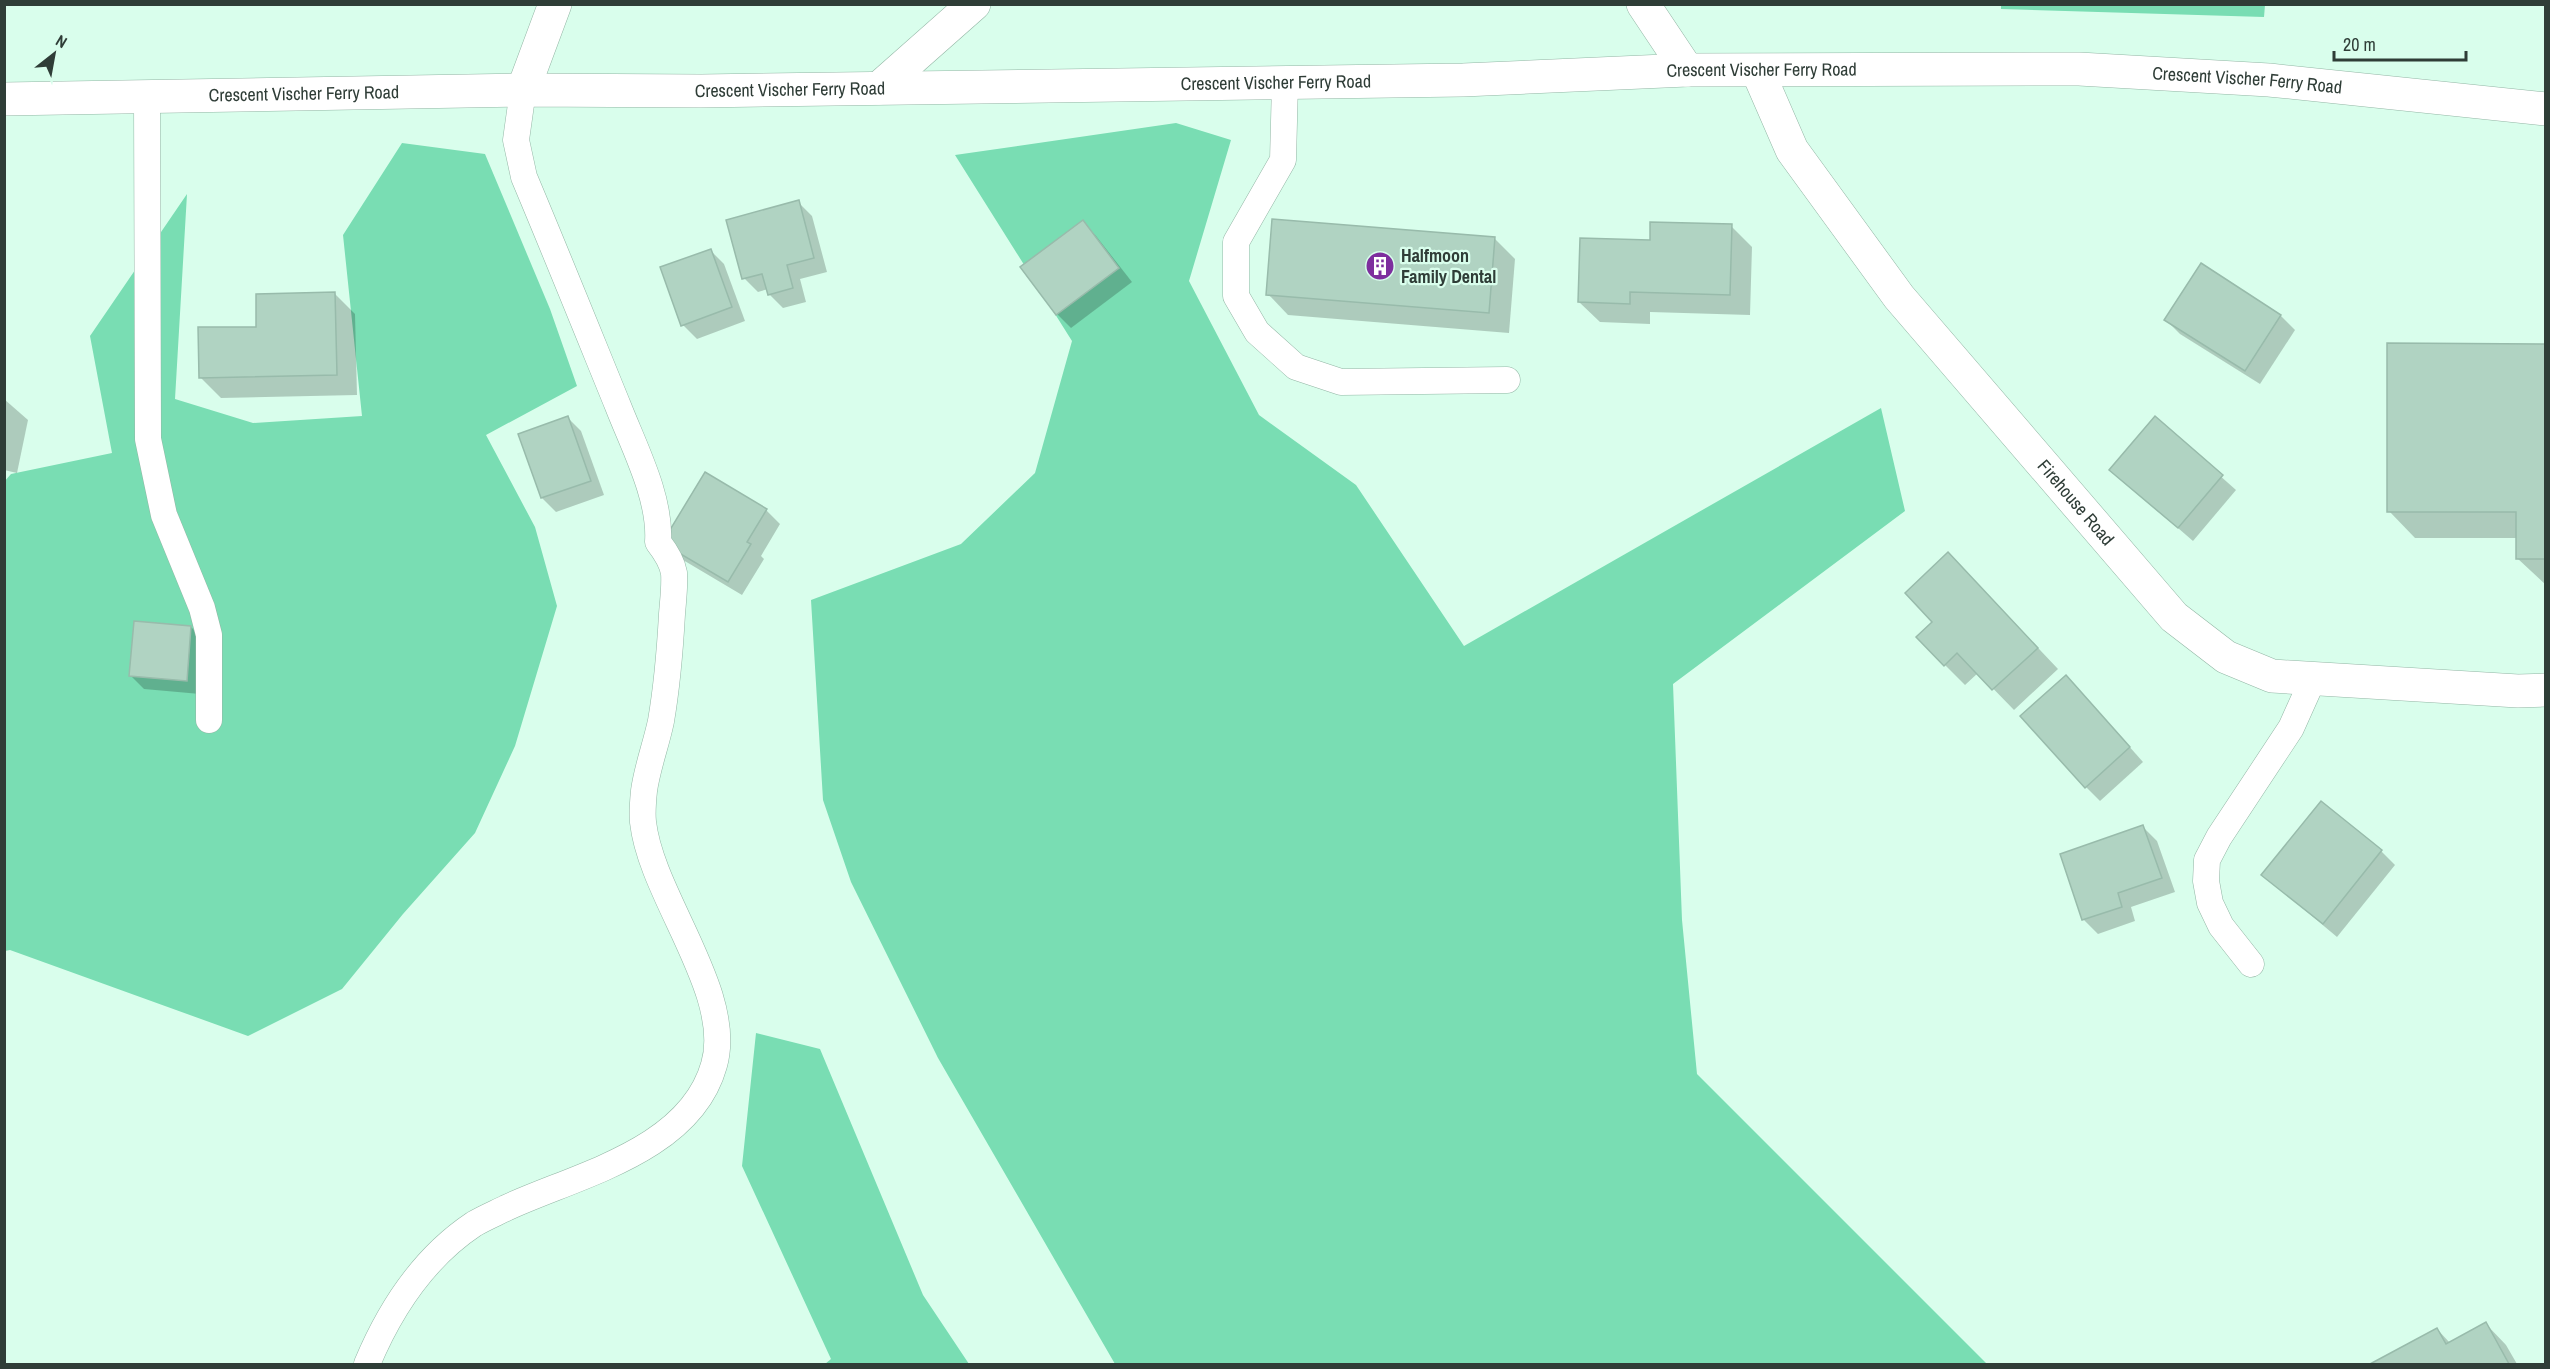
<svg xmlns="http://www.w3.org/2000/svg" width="2550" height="1369" viewBox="0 0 2550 1369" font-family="'Archivo Narrow',sans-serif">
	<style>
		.forest { fill: #79ddb3 }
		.shadow { fill: #0003 }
		.building { fill: #b0d3c2; stroke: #98bbab; stroke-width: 1.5 }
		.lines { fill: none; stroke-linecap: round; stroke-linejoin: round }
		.service-casing { stroke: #93b6a5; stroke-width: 27 }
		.minor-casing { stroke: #93b6a5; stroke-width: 34 }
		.secondary-casing { stroke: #93b6a5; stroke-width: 34 }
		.service { stroke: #fff; stroke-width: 26 }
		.minor { stroke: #fff; stroke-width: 33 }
		.secondary { stroke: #fff; stroke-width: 33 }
		.labels { text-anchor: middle; stroke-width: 4.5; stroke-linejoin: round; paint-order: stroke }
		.street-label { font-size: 18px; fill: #2f3d37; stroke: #d9feec }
		.poi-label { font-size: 18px; font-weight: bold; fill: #2f3d37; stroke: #d9feec; text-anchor: start }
	</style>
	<rect width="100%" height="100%" fill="#d9feec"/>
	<g class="forest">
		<polygon points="2001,5 2265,4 2265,5 2264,17 2001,9"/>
		<polygon points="1176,123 1231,140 1189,281 1259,415 1356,485 1464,646 1881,408 1905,511 1673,684 1682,920 1697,1074 1987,1364 1115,1364 938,1058 851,882 823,800 811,600 961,544 1035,473 1072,341 955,155"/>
		<polygon points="402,143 485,154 550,309 577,386 486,435 535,527 557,606 515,746 475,833 403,914 342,989 248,1036 10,950 5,951 4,482 11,474 112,453 90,336 187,194 175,399 253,423 362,416 343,235"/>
		<polygon points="756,1033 820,1049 923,1295 969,1364 825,1364 831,1359 742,1166"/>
	</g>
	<g class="shadow">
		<polygon points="798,202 812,216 827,272 800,279 806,302 783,308 769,294 768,289 758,292 744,278"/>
		<polygon points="1082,222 1096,236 1132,282 1071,328 1057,314 1022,267"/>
		<polygon points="1731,226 1752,247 1750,315 1650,312 1650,324 1600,322 1579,302 1651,241"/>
		<polygon points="1494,238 1515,259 1509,333 1288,315 1268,294"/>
		<polygon points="710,250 724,264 745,321 697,339 683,325"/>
		<polygon points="334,293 355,314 357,395 221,398 200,377 258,328"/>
		<polygon points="2281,316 2295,330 2260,384 2180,334 2166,320"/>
		<polygon points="2546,345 2546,585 2517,558 2517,538 2415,538 2389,511"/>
		<polygon points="4,399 28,420 17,473 4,470"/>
		<polygon points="567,417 581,431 604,495 556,512 542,498 520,435"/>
		<polygon points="2155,418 2236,490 2193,541 2111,470"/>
		<polygon points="766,510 780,524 761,556 764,559 742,595 678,557 664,543"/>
		<polygon points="1969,575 2058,669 2014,710 1978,673 1965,685 1945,665 1934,622"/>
		<polygon points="191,627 205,641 200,694 144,689 130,675"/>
		<polygon points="2080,691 2143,762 2100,801 2086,787"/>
		<polygon points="2143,827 2157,841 2175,892 2131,907 2135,921 2098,934 2084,920 2061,855"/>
		<polygon points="2381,851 2395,865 2337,937 2263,875"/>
		<polygon points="2486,1324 2506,1345 2517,1364 2373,1364 2437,1329 2450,1343"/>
	</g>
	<g class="building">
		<polygon points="799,200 814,258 787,265 793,288 768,295 762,274 742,279 726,220"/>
		<polygon points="1272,219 1495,237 1489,313 1266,295"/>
		<polygon points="1083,220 1119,268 1056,315 1020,267"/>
		<polygon points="1650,222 1732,224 1730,295 1630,292 1630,304 1578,302 1580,238 1650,240"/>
		<polygon points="711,249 732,307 681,326 660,267"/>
		<polygon points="2201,263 2281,315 2245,371 2164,320"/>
		<polygon points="335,292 337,375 199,378 198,327 256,327 256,294"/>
		<polygon points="2387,343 2546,344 2546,559 2516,559 2516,512 2387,512"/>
		<polygon points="568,416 591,481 541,498 518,434"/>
		<polygon points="2155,416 2223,475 2178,528 2109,470"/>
		<polygon points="705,472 767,509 747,542 751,544 728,582 662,543"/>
		<polygon points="1948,552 2038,648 1992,690 1957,653 1944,666 1916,637 1932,622 1905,593"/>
		<polygon points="134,621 191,626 187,681 129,676"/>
		<polygon points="2066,675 2130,747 2085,788 2020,716"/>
		<polygon points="2321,801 2382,850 2323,924 2261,875"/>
		<polygon points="2143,825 2162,878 2118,893 2122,907 2082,920 2060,854"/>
		<polygon points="2486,1322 2509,1364 2370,1364 2437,1328 2446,1344"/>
	</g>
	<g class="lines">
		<g class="service-casing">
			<g id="service">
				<polyline points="1285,83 1283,160 1236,242 1236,296 1257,332 1296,367 1341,382 1507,380"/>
				<polyline points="147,96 148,439 164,515 202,608 209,635 209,720"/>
				<polyline points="2251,964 2221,926 2210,903 2206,881 2207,860 2219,837 2291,728 2313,679"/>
				<path d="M 367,1364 C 390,1309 423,1258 474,1224 C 484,1218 496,1213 506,1208 C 577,1175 690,1151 714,1065 C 735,993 651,896 643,822 C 642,813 643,801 644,791 C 647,768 656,745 661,721 C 667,686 670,650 672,614 C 673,601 675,586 674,573 C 672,561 665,551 658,542 C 661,498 634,447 618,406 C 587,330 556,253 524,177 L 516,140 L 523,90"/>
			</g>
		</g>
		<g class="minor-casing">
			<g id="minor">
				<polyline points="1643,4 1687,70"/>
				<path id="s1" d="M 1758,72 L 1792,150 L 1899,297 L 2174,617 L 2226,657 L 2272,676 L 2518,691 L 2546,690"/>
				<polyline points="879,88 974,4"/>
				<polyline points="523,90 555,4"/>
			</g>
		</g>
		<g class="secondary-casing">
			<g id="secondary">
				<path id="s2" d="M 4,99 L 523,90 L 701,91 L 1463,80 L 1687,70 L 2079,69 L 2269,80 L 2546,109"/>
			</g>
		</g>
		<use href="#service" class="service"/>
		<use href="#minor" class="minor"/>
		<use href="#secondary" class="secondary"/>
	</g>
	<defs>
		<g id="building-disc" transform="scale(1.5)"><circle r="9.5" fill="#7e2e9e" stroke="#d9feec"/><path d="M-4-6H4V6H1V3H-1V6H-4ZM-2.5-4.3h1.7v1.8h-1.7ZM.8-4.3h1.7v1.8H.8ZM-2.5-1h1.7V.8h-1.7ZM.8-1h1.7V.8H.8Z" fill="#fff"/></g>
	</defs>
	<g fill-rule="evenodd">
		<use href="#building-disc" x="1380" y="266"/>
	</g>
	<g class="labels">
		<g class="street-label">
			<text dy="6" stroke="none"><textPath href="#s2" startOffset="1758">Crescent Vischer Ferry Road</textPath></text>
			<text dy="6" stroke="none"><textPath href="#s2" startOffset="2244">Crescent Vischer Ferry Road</textPath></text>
			<text dy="6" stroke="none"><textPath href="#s2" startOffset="1272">Crescent Vischer Ferry Road</textPath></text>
			<text dy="6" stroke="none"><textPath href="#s2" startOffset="786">Crescent Vischer Ferry Road</textPath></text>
			<text dy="6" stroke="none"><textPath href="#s2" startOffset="300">Crescent Vischer Ferry Road</textPath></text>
			<text dy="6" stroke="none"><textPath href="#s1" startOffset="538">Firehouse Road</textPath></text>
		</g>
		<g class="poi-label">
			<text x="1401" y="262">Halfmoon<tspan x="1401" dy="21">Family Dental</tspan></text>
		</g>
	</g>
	<rect width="2550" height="1369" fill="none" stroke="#2f3d37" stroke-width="12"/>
	<g transform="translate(54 54) rotate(31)" stroke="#d9feec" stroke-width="4.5" paint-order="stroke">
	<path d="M0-4.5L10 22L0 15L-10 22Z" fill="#2f3d37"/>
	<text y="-9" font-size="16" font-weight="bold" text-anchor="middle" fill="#2f3d37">N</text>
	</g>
	<path d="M2334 51v9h132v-9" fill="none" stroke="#2f3d37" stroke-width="3"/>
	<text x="2343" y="51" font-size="18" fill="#2f3d37" stroke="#d9feec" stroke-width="4.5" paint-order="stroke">20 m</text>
</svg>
